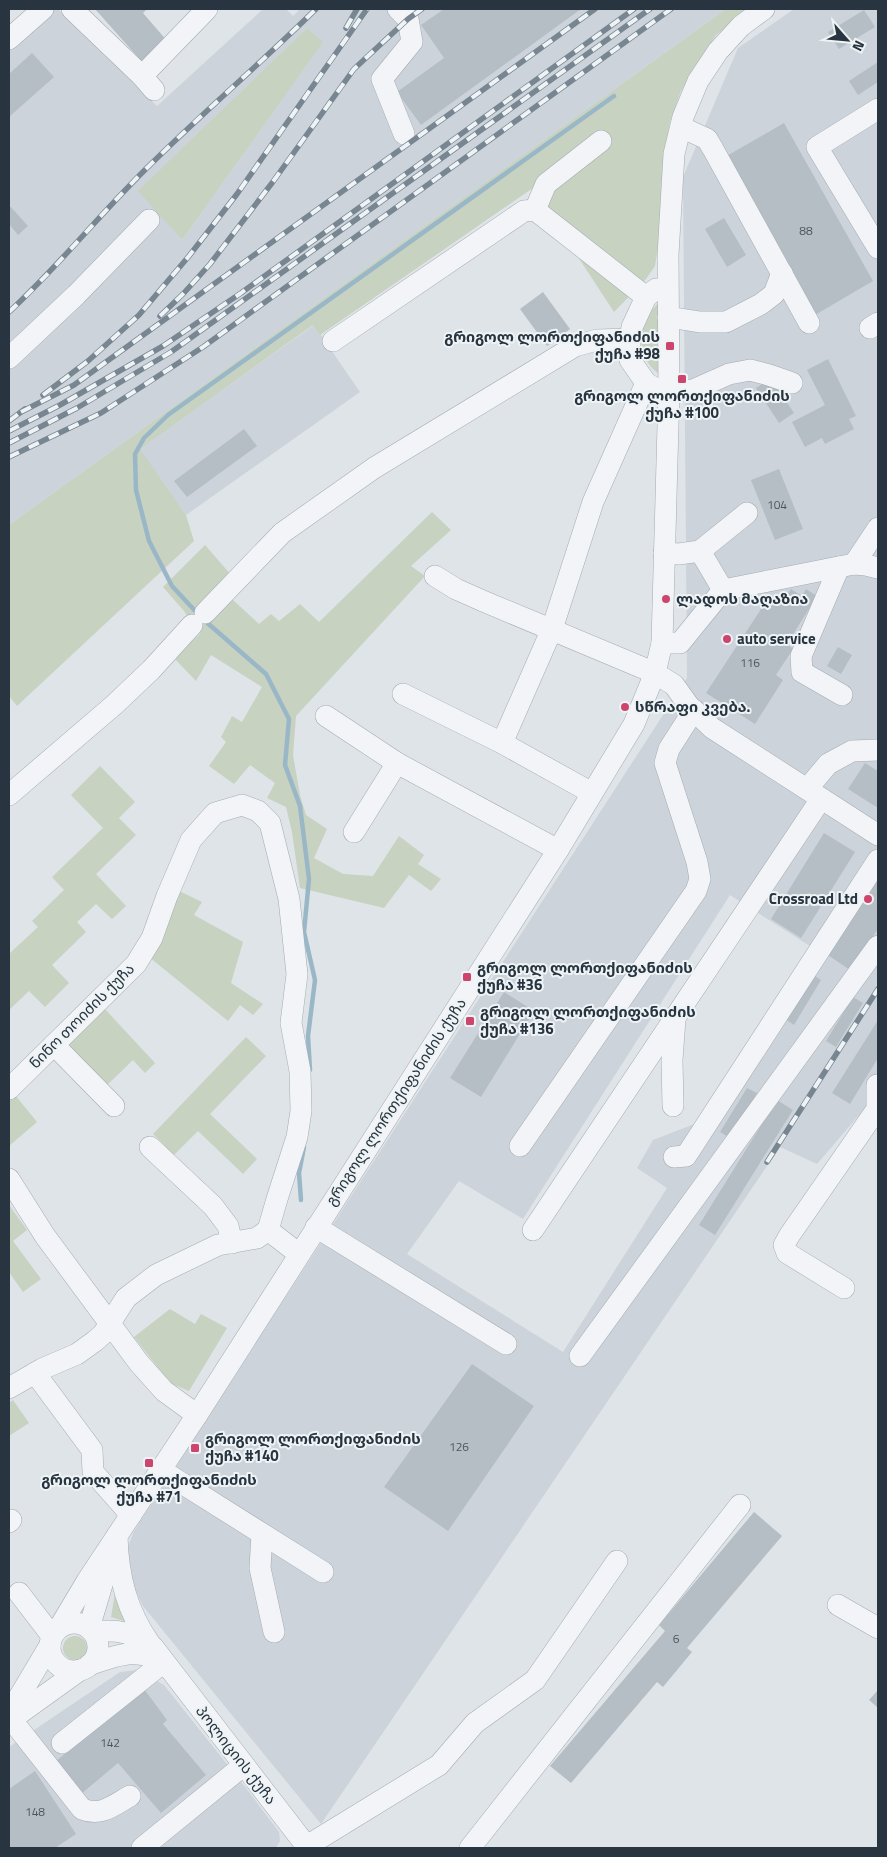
<svg xmlns="http://www.w3.org/2000/svg" width="887" height="1857" viewBox="0 0 887 1857" font-family="'Titillium Web','Noto Sans Georgian',sans-serif">
	<style>
		.built { fill: #cdd3da; fill-rule: evenodd }
		.green { fill: #c7d2c0 }
		.lines { fill: none; stroke-linecap: round; stroke-linejoin: round }
		.stream { stroke: #9ab7c8; stroke-width: 4.5 }
		.building { fill: #b6bec5 }
		.minor-casing { stroke: #a4acb2; stroke-width: 22 }
		.minor { stroke: #f2f4f7; stroke-width: 21 }
		.rail-casing { stroke: #788692; stroke-width: 5.5 }
		.rail { stroke: #eef3f6; stroke-width: 4; stroke-dasharray: 11; stroke-linecap: butt }
		.poi-dot { fill: #cd446d; stroke: #eef3f6; stroke-width: 2 }
		.labels { text-anchor: middle; stroke-width: 4; stroke-linejoin: round; paint-order: stroke }
		.number-label { font-size: 12px; fill: #4c5660 }
		.poi-label { font-size: 15px; font-weight: bold; fill: #28343f; stroke: #eef3f6; text-anchor: start }
		.street-label { font-size: 15px; fill: #28343f; stroke: #eef3f6 }
	</style>
	<rect width="100%" height="100%" fill="#dfe4e8"/>
	<g class="built">
		<path d="M 55,9 L 58,9 L 157,106 L 263,9 L 286,9 L 293,16 L 300,9 L 726,9 L 9,525 L 9,47 ZM 307,28 L 322,43 L 182,240 L 139,191 Z"/>
		<path d="M 794,9 L 878,9 L 878,1093 L 817,1164 L 780,1147 L 321,1824 L 143,1606 L 129,1579 L 126,1552 L 134,1531 L 687,678 L 683,177 L 738,48 ZM 730,895 L 810,946 L 697,1123 L 653,1140 L 637,1168 L 667,1188 L 563,1352 L 407,1254 L 459,1181 L 523,1219 Z"/>
		<polygon points="314,325 360,392 186,515 139,449"/>
		<polygon points="137,1670 164,1685 246,1788 279,1832 280,1841 276,1848 9,1848 9,1747 120,1672"/>
	</g>
	<g class="green">
		<polygon points="726,9 749,9 716,35 681,91 670,122 665,152 660,236 655,266 646,279 614,312 533,188 320,335 313,325 140,449 186,515 194,541 17,706 9,696 9,525"/>
		<polygon points="307,28 323,42 182,240 138,191"/>
		<path d="M 661,301 L 660,375 C 657,372 652,369 649,364 C 634,343 642,316 661,301 Z"/>
		<polygon points="432,512 451,530 411,566 425,576 296,716 293,755 300,795 306,815 327,829 314,858 343,874 373,876 399,836 424,855 418,864 441,879 431,891 409,875 384,908 300,888 292,832 286,807 267,798 275,783 250,765 234,784 209,766 226,742 221,737 232,716 242,722 262,687 211,655 196,681 174,658 200,634 184,611 163,587 205,545 232,576 220,588 259,624 271,614 279,621 300,604 319,622"/>
		<polygon points="100,766 135,802 119,818 136,835 96,874 126,906 112,919 96,904 77,922 86,932 52,965 69,983 45,1007 29,991 9,1010 9,954 38,927 32,921 64,890 52,877 103,828 71,795"/>
		<polygon points="177,890 202,902 194,915 243,942 231,983 263,1004 253,1015 240,1005 228,1021 149,957"/>
		<polygon points="103,1007 155,1063 145,1073 133,1060 103,1089 63,1046"/>
		<polygon points="246,1037 266,1056 210,1114 257,1159 243,1174 198,1131 174,1155 153,1134"/>
		<polygon points="15,1095 37,1122 9,1146 9,1101"/>
		<polygon points="9,1205 27,1230 13,1241 41,1279 23,1292 9,1272"/>
		<polygon points="170,1309 195,1324 201,1314 227,1328 189,1391 170,1383 134,1337"/>
		<polygon points="13,1400 29,1423 9,1436 9,1403"/>
		<polygon points="115,1593 130,1623 111,1617"/>
		<circle cx="75" cy="1648" r="12"/>
	</g>
	<g class="lines">
		<g class="stream">
			<polyline points="198,614 172,586 149,541 136,490 135,454 144,438 168,415 614,96"/>
			<polyline points="204,620 266,674 289,719 285,765 300,806 309,879 304,932 315,980 308,1036 310,1070"/>
			<polyline points="301,1200 299,1173 304,1147"/>
		</g>
	</g>
	<g class="building">
		<polygon points="95,9 147,9 143,13 168,42 144,64"/>
		<polygon points="444,9 581,9 421,125 397,92 444,58 421,25"/>
		<polygon points="864,10 875,27 839,49 828,32"/>
		<polygon points="32,53 54,77 9,117 9,74"/>
		<polygon points="878,62 878,82 858,95 849,81"/>
		<polygon points="784,123 873,281 815,315 725,157"/>
		<polygon points="9,205 28,226 18,235 9,224"/>
		<polygon points="724,218 746,255 727,267 705,229"/>
		<polygon points="543,292 570,329 547,346 520,309"/>
		<polygon points="828,359 856,416 849,419 854,429 825,444 822,438 805,447 792,422 825,405 807,370"/>
		<polygon points="771,378 794,413 779,423 756,388"/>
		<polygon points="244,429 257,446 187,497 174,481"/>
		<polygon points="779,469 803,529 775,540 751,480"/>
		<polygon points="791,589 802,596 806,589 817,596 787,644 793,649 776,675 783,680 755,724 706,693 765,603 770,606 777,594 782,597 786,591 788,593"/>
		<polygon points="838,647 852,655 841,674 827,666"/>
		<polygon points="865,763 878,771 878,808 848,789"/>
		<polygon points="824,833 855,852 801,938 771,919"/>
		<polygon points="878,869 878,929 850,970 822,951"/>
		<polygon points="812,974 821,980 794,1025 785,1019"/>
		<polygon points="504,992 534,1011 481,1097 450,1078"/>
		<polygon points="853,997 863,1003 836,1047 826,1041"/>
		<polygon points="878,1020 878,1058 850,1104 832,1093"/>
		<polygon points="747,1088 757,1093 730,1138 720,1132"/>
		<polygon points="777,1100 793,1110 715,1235 699,1225"/>
		<polygon points="472,1364 534,1406 448,1531 384,1487"/>
		<polygon points="754,1512 782,1536 687,1648 692,1652 663,1687 657,1682 571,1783 550,1766 665,1631 659,1625"/>
		<polygon points="144,1689 167,1720 163,1724 206,1775 161,1813 118,1763 81,1794 56,1761"/>
		<polygon points="878,1690 878,1708 869,1700"/>
		<polygon points="35,1771 76,1834 55,1848 9,1848 9,1789"/>
	</g>
	<g class="lines">
		<g class="minor-casing">
			<g id="minor">
				<polyline points="72,9 142,76 154,90"/>
				<polyline points="398,9 408,19 412,42 382,79 404,134"/>
				<polyline points="9,39 43,9"/>
				<polyline points="142,76 207,9"/>
				<polyline points="878,109 817,147 878,248"/>
				<polyline points="681,127 707,139 713,149 809,323"/>
				<polyline points="535,210 546,184 601,141"/>
				<polyline points="656,289 646,297 632,327 630,339 630,360 646,383 655,388 678,391 693,390 729,374 750,370 769,375 792,383"/>
				<polyline points="668,317 700,322 726,322 761,304 774,294 782,273"/>
				<polyline points="870,328 878,323"/>
				<polyline points="333,341 524,211 535,210 646,297"/>
				<polyline points="9,358 76,295 149,220"/>
				<polyline points="700,551 723,590"/>
				<polyline points="664,553 679,554 700,551 747,513"/>
				<polyline points="854,564 878,528"/>
				<polyline points="839,567 801,656 802,672 842,695"/>
				<polyline points="435,576 456,589 483,601 655,673 674,685 689,706 712,728 878,835"/>
				<polyline points="205,613 282,533 374,468 575,346 597,340 630,339"/>
				<polyline points="662,643 680,643 723,590 854,564 866,565 878,568"/>
				<polyline points="403,694 502,743 592,793"/>
				<polyline points="326,716 397,763 558,850"/>
				<polyline points="502,743 552,629 593,502 646,383"/>
				<polyline points="807,789 828,764 852,751 878,750"/>
				<polyline points="9,795 114,705 151,670 192,625"/>
				<polyline points="354,832 397,763"/>
				<polyline points="54,1045 114,1106"/>
				<polyline points="9,1089 136,964 152,938 167,896 191,840 215,813 242,805 258,811 270,823 289,899 297,974 291,1023 300,1071 301,1111 297,1137 277,1199 268,1230 299,1254"/>
				<polyline points="673,1106 672,1060 675,1019"/>
				<polyline points="520,1146 696,891 700,879 697,862 665,763 669,749 694,710"/>
				<polyline points="150,1147 213,1206 228,1226 232,1243"/>
				<polyline points="674,1157 686,1156 878,860"/>
				<polyline points="9,1179 45,1236 139,1363 164,1391 197,1415"/>
				<polyline points="316,1227 506,1344"/>
				<polyline points="533,1230 821,799"/>
				<polyline points="844,1288 787,1253 784,1245 789,1236 877,1109 877,1085"/>
				<polyline points="580,1356 878,946"/>
				<polyline points="35,1373 92,1450 93,1472 131,1515"/>
				<polyline points="9,1388 42,1369 77,1354 95,1341 103,1334 126,1298 156,1275 218,1245 257,1238 268,1230"/>
				<polyline points="161,1470 323,1572"/>
				<polyline points="9,1522 11,1520"/>
				<polyline points="262,1534 260,1568 274,1632"/>
				<path d="M 117,1536 C 118,1577 127,1611 150,1644"/>
				<polyline points="19,1593 52,1636"/>
				<polyline points="838,1605 878,1628"/>
				<circle cx="74" cy="1647" r="24"/>
				<polyline points="59,1628 87,1581 197,1415 558,850 634,724 655,673 662,643 669,389 668,255 674,154 683,117 698,81 718,51 741,26 764,9"/>
				<polyline points="89,1628 110,1558"/>
				<path d="M 93,1632 C 118,1629 132,1632 153,1647 L 308,1848"/>
				<path d="M 89,1665 C 115,1656 135,1647 162,1661"/>
				<polyline points="9,1714 50,1645"/>
				<path d="M 11,1719 L 82,1809 C 101,1817 114,1805 130,1796"/>
				<polyline points="9,1721 80,1670"/>
				<polyline points="62,1743 164,1662"/>
				<polyline points="307,1846 439,1765 475,1723 535,1680 617,1561"/>
				<polyline points="142,1848 244,1765"/>
				<polyline points="470,1848 740,1505"/>
			</g>
		</g>
		<use href="#minor" class="minor"/>
		<g class="rail-casing">
			<g id="rail">
				<polyline points="346,28 357,9"/>
				<path d="M 9,312 C 60,265 103,210 153,162 C 206,110 263,61 316,9"/>
				<polyline points="160,316 183,294 210,264 272,183 354,69 408,19 422,9"/>
				<polyline points="43,395 88,361 139,315 189,256 237,194 367,9"/>
				<polyline points="21,412 74,385 595,9"/>
				<polyline points="9,421 25,409"/>
				<polyline points="9,431 60,405 163,346 241,293 634,9"/>
				<polyline points="9,443 77,408 171,352 650,9"/>
				<polyline points="9,457 101,413 203,347 671,9"/>
				<polyline points="767,1162 878,989"/>
			</g>
		</g>
		<use href="#rail" class="rail"/>
	</g>
	<g class="poi-dot">
		<rect x="665" y="341" width="10" height="10" rx="2.5"/>
		<rect x="677" y="374" width="10" height="10" rx="2.5"/>
		<circle cx="666" cy="599" r="5"/>
		<circle cx="727" cy="639" r="5"/>
		<circle cx="625" cy="707" r="5"/>
		<circle cx="868" cy="899" r="5"/>
		<rect x="462" y="972" width="10" height="10" rx="2.5"/>
		<rect x="465" y="1016" width="10" height="10" rx="2.5"/>
		<rect x="190" y="1443" width="10" height="10" rx="2.5"/>
		<rect x="144" y="1458" width="10" height="10" rx="2.5"/>
	</g>
	<g class="labels">
		<g class="number-label">
			<text x="806" y="235">88</text>
			<text x="777" y="509">104</text>
			<text x="750" y="667">116</text>
			<text x="459" y="1451">126</text>
			<text x="676" y="1643">6</text>
			<text x="110" y="1747">142</text>
			<text x="35" y="1816">148</text>
		</g>
		<g class="poi-label">
			<text x="660" y="342" text-anchor="end">გრიგოლ ლორთქიფანიძის<tspan x="660" dy="17">ქუჩა #98</tspan></text>
			<text x="682" y="401" text-anchor="middle">გრიგოლ ლორთქიფანიძის<tspan x="682" dy="17">ქუჩა #100</tspan></text>
			<text x="676" y="604">ლადოს მაღაზია</text>
			<text x="737" y="644">auto service</text>
			<text x="635" y="712">სწრაფი კვება.</text>
			<text x="858" y="904" text-anchor="end">Crossroad Ltd</text>
			<text x="477" y="973">გრიგოლ ლორთქიფანიძის<tspan x="477" dy="17">ქუჩა #36</tspan></text>
			<text x="480" y="1017">გრიგოლ ლორთქიფანიძის<tspan x="480" dy="17">ქუჩა #136</tspan></text>
			<text x="205" y="1444">გრიგოლ ლორთქიფანიძის<tspan x="205" dy="17">ქუჩა #140</tspan></text>
			<text x="149" y="1485" text-anchor="middle">გრიგოლ ლორთქიფანიძის<tspan x="149" dy="17">ქუჩა #71</tspan></text>
		</g>
		<g class="street-label">
			<text transform="translate(82 1016) rotate(-45)" y="5">ნინო თოიძის ქუჩა</text>
			<text transform="translate(396 1102) rotate(-57)" y="5">გრიგოლ ლორთქიფანიძის ქუჩა</text>
			<text transform="translate(236 1755) rotate(52)" y="5">პოლიციის ქუჩა</text>
		</g>
	</g>
	<rect width="887" height="1857" fill="none" stroke="#28343f" stroke-width="20"/>
	<g transform="translate(847 40) rotate(117)" stroke="#eef3f6" stroke-width="4" paint-order="stroke">
	<path d="M0-4L9 19L0 12L-9 19Z" fill="#28343f"/>
	<text y="-8" font-size="14" font-weight="bold" text-anchor="middle" fill="#28343f">N</text>
	</g>
</svg>
